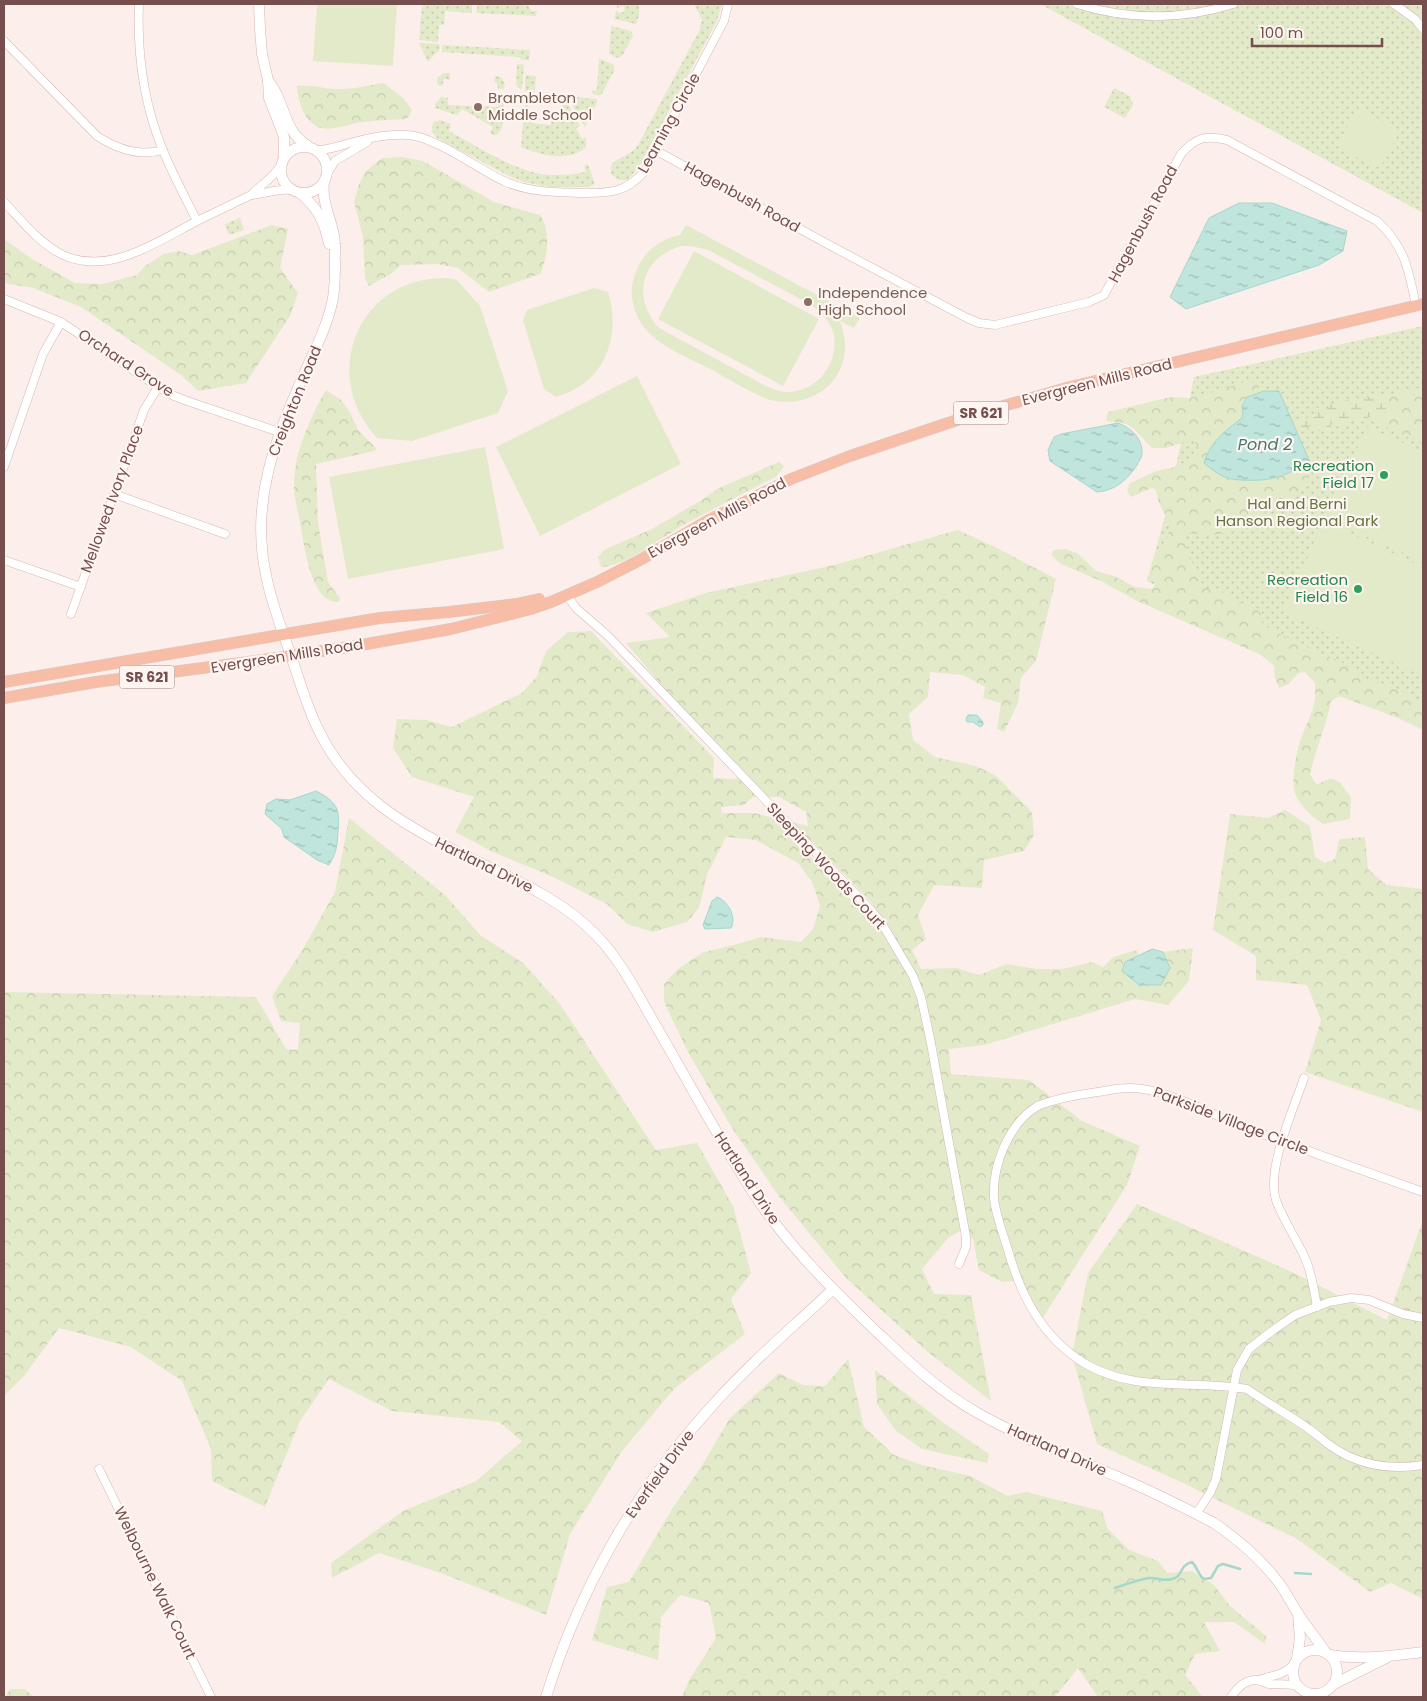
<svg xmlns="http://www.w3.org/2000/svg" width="1427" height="1701" viewBox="0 0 1427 1701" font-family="Poppins,sans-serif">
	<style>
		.grass { fill: url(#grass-dots) }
		.forest { fill: url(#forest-crowns); fill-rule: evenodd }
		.wetland { fill: url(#wetland-marsh) }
		.garden { fill: #e2eac9; fill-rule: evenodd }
		.water { fill: url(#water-ripples); stroke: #a6d7cd }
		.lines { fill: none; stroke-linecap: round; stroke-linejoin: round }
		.stream { stroke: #a6d7cd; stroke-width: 2.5 }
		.street-casing { stroke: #d3b8b6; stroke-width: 9 }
		.secondary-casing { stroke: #d6b6b3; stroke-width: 11 }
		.primary-casing { stroke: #d9cdcd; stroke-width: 12 }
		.street { stroke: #fff; stroke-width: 8 }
		.secondary { stroke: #fff; stroke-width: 10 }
		.primary { stroke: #f7bda7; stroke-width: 11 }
		.education-dot { fill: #8d6e63; stroke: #fef5f1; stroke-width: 2 }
		.leisure-dot { fill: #2e9e5b; stroke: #fef5f1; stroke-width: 2 }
		.labels { text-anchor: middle; stroke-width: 4.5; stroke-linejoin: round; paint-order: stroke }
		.shield { fill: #fef5f1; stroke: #9f807f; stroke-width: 1 }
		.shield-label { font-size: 14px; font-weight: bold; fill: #764e4e }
		.education-label { font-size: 15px; fill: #785e54; stroke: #fef5f1; text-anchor: start }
		.street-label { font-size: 15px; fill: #764e4e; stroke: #fef5f1 }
		.leisure-label { font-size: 15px; fill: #27864d; stroke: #fef5f1; text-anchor: end }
		.park-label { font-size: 15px; fill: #637543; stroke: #fef5f1 }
		.water-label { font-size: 16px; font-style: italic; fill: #427a70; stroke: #fef5f1 }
	</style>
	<defs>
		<pattern id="grass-dots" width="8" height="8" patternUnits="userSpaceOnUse" patternTransform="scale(1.25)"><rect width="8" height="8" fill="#e2eac9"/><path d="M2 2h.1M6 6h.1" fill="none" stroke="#c5caae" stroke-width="1.8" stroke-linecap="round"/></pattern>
		<pattern id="forest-crowns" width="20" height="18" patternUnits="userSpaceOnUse" patternTransform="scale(1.25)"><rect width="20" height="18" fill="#e2eac9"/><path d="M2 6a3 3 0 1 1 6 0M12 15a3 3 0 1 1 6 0" fill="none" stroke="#c5caae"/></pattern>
		<pattern id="wetland-marsh" width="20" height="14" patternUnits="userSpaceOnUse" patternTransform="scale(1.25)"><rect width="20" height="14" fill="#e2eac9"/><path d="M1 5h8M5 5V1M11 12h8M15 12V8" fill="none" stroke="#c5caae"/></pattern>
		<pattern id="water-ripples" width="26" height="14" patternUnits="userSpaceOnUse" patternTransform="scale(1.25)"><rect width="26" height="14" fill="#bfe5dd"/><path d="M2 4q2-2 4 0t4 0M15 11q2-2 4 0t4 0" fill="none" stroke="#a0bcb5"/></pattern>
	</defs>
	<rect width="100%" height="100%" fill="#fcefeb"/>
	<g class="grass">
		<polygon points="422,4 472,4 472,13 445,11 444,25 439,25 438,42 419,40"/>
		<polygon points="478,4 528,5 532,12 537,10 536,16 476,13"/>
		<polygon points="616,4 639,4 639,15 636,24 614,19 616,11 621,13 625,11 623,6 617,8"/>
		<path d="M 694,4 L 722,4 L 716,23 L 638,169 L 627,180 L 619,180 L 611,174 C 609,160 619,160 628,154 C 632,152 635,149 638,145 L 699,31 L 702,20 Z"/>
		<polygon points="1040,4 1423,4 1423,213"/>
		<polygon points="611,26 631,31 633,36 622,56 617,58 609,54"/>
		<polygon points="419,43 438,44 440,45 439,52 436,53 428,62"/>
		<polygon points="442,45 530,50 529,60 522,60 519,57 442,52"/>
		<path d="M 599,58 L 614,65 L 614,71 L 601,95 C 597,96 593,95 592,90 L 595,91 L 597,89 Z"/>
		<polygon points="517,64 522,64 524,66 522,88 521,90 516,85"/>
		<path d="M 445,73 L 450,73 L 450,80 L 444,79 L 442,86 L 439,86 L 437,83 C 437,77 440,75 445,73 Z"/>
		<polygon points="527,75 536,76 535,92 525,91 525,77"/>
		<path d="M 495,76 C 501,76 504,80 505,86 L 503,89 L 498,89 L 497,83 L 494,82 Z"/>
		<polygon points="1114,88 1130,96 1133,105 1125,118 1104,107"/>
		<polygon points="441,97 448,98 448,105 498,107 499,101 502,101 504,104 502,128 497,135 492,135 490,132 493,127 462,109 458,114 456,115 435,108 435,104"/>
		<polygon points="576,97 597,99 597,102 585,127 572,105 573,99"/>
		<path d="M 563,98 L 565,98 L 580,126 L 576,128 L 582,139 L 586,137 L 586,147 C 569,163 540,155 521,147 L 525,102 L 529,107 L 529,117 L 532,118 L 531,123 L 551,125 L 552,113 L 562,113 Z"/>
		<path d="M 440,120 L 451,124 L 449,131 C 475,145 503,164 532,172 C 550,177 568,175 586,172 L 584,166 L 588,164 L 595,184 L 589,187 L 550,187 L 524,182 L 509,176 L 437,138 C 432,133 430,128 434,122 Z"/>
		<polygon points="240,218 244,230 229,235 225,224"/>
		<polygon points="1423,326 1423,713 1147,581 1169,502 1194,377"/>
	</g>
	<g class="forest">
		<path d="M 384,83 L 404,99 L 412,110 L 407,119 C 392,120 378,120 364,122 C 351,123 334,131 321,128 C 304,123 298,102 297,86 C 312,84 326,90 341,89 C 355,89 370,85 384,83 Z"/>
		<path d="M 402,157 L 423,161 L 494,202 L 540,215 C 551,230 548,257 540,274 L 489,292 L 458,268 L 437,264 L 401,265 L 391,274 L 369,286 L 365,278 L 363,237 L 354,202 L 359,184 L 366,171 L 382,158 Z"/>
		<polygon points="272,225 288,229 280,268 298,293 290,316 246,383 198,391 181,375 81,307 33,288 4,283 4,239 32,259 75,283 102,284 137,275 145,266 164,254 178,251 192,255"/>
		<path d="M 1247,381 L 1254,382 L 1259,386 L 1259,390 L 1256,393 L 1247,397 L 1242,406 L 1243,413 L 1242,418 L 1229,428 L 1230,478 L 1262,479 L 1279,477 L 1299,469 L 1308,470 L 1311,473 C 1300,502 1279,506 1255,518 C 1243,523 1232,532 1219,534 C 1210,536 1197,534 1188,533 L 1183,535 C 1183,543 1200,580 1205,588 L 1225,593 L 1239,602 L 1262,610 L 1262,621 L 1264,626 L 1313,650 L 1340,661 L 1362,677 L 1396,688 L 1423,703 L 1423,730 L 1398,718 L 1339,696 L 1331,701 C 1326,726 1316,749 1310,774 L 1316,785 L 1331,778 L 1340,783 L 1351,797 L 1350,819 L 1323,824 C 1312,817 1300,806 1295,793 C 1291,781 1296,754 1300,742 C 1308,717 1317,711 1315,683 L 1305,672 L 1298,673 L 1289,684 L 1279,688 L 1275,678 L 1274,666 L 1261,655 L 1137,601 L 1103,582 L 1061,564 L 1052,556 L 1053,550 L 1065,549 L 1077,553 L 1096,571 L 1114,576 L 1135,587 L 1152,589 L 1155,584 C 1142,553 1169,551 1169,527 C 1169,518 1163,513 1160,505 C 1158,501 1157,495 1156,490 L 1152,488 L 1131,497 L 1127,491 L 1130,483 L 1156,471 L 1171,468 L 1188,461 L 1199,449 L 1195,442 L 1189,441 L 1165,448 L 1152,448 C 1144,441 1135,427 1126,424 C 1120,422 1112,422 1106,421 L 1108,412 L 1162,399 L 1173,397 L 1190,398 L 1203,395 Z"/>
		<polygon points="1418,388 1423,388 1423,444 1367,418 1361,418 1386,412 1387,400 1382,396"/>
		<path d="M 326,390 L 341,400 L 350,412 L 358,430 L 377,449 L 374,451 L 316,464 L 318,523 L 328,582 L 340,598 L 339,602 C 310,604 304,543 300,522 C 298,510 293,496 294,484 C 294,474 296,463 298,454 C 304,433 315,408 326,390 Z"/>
		<path d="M 779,462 L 784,466 L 776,477 C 744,493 711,510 680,527 C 660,539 623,567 601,567 L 598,557 L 604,550 L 652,529 L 700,501 L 719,488 Z"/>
		<path d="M 958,530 L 997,548 L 1056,579 L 1036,661 L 1021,678 L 1018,703 L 1004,732 L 997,729 L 1001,703 L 983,698 L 985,687 L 963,675 L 930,672 L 928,697 L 909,714 L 913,740 L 935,757 L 976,766 L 995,775 L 1032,812 L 1034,835 L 1024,851 L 984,860 L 982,888 L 934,885 L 918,915 L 926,939 L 912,950 L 921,969 L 956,968 L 979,975 L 1007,964 L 1037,969 L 1063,969 L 1092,962 L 1103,967 L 1113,957 L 1137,950 L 1139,955 L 1125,962 L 1170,968 L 1163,952 L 1193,948 L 1189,981 L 1168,1005 L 1135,999 L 984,1045 L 949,1049 L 951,1074 L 1029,1080 L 1082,1121 L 1140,1146 L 1127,1185 L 1042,1319 L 1022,1280 L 1002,1282 L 979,1270 L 973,1239 L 960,1231 L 949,1237 L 922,1269 L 934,1294 L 971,1295 L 991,1401 L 928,1352 L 847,1279 L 781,1199 L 732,1128 L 688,1052 L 664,1002 L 664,984 L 678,969 L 704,952 L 734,945 L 761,937 L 801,942 L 813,929 L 820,906 L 812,882 L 798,863 L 756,840 L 726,837 L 707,874 L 699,908 L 687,922 L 653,932 L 627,924 L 607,904 L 551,876 L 493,852 L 455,832 L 474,797 L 412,777 L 393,748 L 397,719 L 426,720 L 452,727 L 522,693 L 537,676 L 546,651 L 568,632 L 591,631 L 714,758 L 713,778 L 735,779 L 744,773 L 665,689 L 626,643 L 670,637 L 646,613 L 706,593 L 834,565 ZM 753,797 L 779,797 L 806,812 L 808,826 L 754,813 L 722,813 L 721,807 L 744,805 ZM 793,838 L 812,841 L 873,904 L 868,918 Z"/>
		<polygon points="1285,810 1310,826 1315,857 1325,863 1335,859 1339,839 1365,837 1368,869 1386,885 1423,889 1423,1112 1305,1072 1321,1020 1307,985 1256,980 1256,956 1213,930 1230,814 1268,818"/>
		<polygon points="349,818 445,895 480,935 523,963 560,1004 656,1150 697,1143 733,1206 751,1273 731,1299 745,1334 675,1388 622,1451 570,1534 546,1615 441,1573 379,1553 332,1578 331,1563 403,1511 476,1481 522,1441 499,1422 392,1411 329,1379 300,1421 265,1507 212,1481 211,1449 182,1381 131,1347 59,1328 24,1376 4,1396 4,992 256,997 286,1049 298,1050 300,1023 281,1021 272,996 303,949 335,892"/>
		<polygon points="1137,1204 1290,1271 1387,1320 1423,1220 1423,1599 1391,1583 1370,1592 1297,1539 1183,1483 1097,1444 1072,1355 1088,1273"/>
		<polygon points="848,1359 864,1427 894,1455 922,1465 970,1476 1008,1496 1026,1492 1102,1511 1108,1529 1129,1550 1158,1561 1167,1573 1192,1571 1214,1585 1230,1606 1266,1636 1265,1644 1234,1622 1204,1622 1220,1651 1195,1654 1185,1675 1203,1697 1098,1697 1078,1668 1055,1697 682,1697 689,1680 716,1638 709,1603 680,1595 661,1617 658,1660 592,1640 607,1587 629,1582 672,1509 701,1467 730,1418 779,1373 803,1385 825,1386"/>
		<polygon points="875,1370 948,1426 989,1454 987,1463 922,1449 896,1431 877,1404"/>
		<polygon points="10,1689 25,1689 34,1697 5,1697"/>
	</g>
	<polygon class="wetland" points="1382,396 1387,400 1386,412 1359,420 1349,421 1341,426 1334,423 1331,425 1331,431 1327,432 1324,429 1316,432 1311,426 1297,432 1294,424 1308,419 1307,417 1317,414 1316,408 1322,407 1328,409 1329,405 1351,399"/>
	<g class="garden">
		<polygon points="317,4 397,4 393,66 313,61"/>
		<polygon points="1361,110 1396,129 1398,134 1381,166 1376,167 1341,149 1339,143 1355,112"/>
		<path d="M 686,225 L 860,318 L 854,328 L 840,321 C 843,331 846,341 845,352 C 840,390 805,408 770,400 C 749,392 729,379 708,368 C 679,353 640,340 633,303 C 630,292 632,280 637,269 C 645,251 660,239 680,235 ZM 681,246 L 691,246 L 708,250 L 808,303 C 819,310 829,319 833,332 C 841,360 818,392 788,392 C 780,392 773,389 766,386 L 659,328 C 631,297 641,258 681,246 Z"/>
		<polygon points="694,251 819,319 783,386 658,319"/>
		<path d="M 447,278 L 457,280 L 480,306 L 508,391 L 498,413 L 412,441 L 377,438 C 318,374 359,276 447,278 Z"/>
		<path d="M 594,288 L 608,292 C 619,326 611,368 577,388 C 571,392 563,394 556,397 L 544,389 L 523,320 L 527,310 Z"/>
		<polygon points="637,376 681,464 540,536 496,447"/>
		<polygon points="1367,427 1423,452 1423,562 1326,518"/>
		<polygon points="485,447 504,549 348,579 329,477"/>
		<polygon points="1324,522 1423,567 1423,676 1283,612"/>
	</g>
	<g class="water">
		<polygon points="1239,203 1272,203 1347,231 1343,251 1319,265 1186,309 1170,297 1209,218"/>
		<path d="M 1264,391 L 1279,391 L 1312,467 L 1308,470 C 1294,468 1291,473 1278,477 C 1265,481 1245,481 1231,479 C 1221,477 1211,469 1204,463 C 1209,443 1226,430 1242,418 L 1243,413 L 1242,406 L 1247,397 Z"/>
		<path d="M 1118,423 C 1131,428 1143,438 1142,454 C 1142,458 1138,462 1137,465 C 1128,479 1115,491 1097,492 L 1050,461 L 1048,450 L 1054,437 L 1061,434 Z"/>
		<polygon points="968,715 977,715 983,722 983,725 980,727 973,722 967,722 966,719"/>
		<path d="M 316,791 C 337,802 340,808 338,831 C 337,847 337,851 329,865 L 317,860 L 284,837 L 282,829 L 265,814 L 267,804 L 276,799 L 290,800 Z"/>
		<path d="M 717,897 C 728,901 737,917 731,928 L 705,929 L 703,925 L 712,901 Z"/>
		<polygon points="1152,949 1163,952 1170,968 1161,985 1139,985 1122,971 1125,962"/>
	</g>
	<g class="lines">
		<g class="stream">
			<polyline points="1295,1573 1311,1574"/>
			<path d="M 1115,1588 C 1126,1584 1138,1580 1149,1578 C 1157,1577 1164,1582 1172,1579 C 1184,1576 1178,1566 1192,1562 C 1198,1568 1198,1575 1204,1579 L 1211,1578 L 1218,1566 L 1223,1564 L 1240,1569"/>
		</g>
		<g class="street-casing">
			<g id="street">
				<path d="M 139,4 C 137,52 144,103 162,148 C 172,173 185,197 197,221"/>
				<path d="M 1077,4 C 1128,20 1182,20 1233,4"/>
				<polyline points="1394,4 1415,19 1423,29"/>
				<path d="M 4,41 L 97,136 C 117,149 139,157 163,150"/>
				<path d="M 317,150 C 329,150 339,146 350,143 C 368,138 389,134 407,135 C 435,136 479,170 506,182 C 532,193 558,192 585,193 C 611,193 626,192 644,172 L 724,21 L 728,4"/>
				<path d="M 655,150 L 833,247 L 967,318 L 979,323 L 995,325 L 1089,302 L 1104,295 L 1181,154 C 1196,137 1206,135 1227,140 L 1377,221 C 1405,246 1409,271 1416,306"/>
				<polyline points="327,174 335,161 367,142"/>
				<path d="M 251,195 C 261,185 273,178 281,165"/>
				<path d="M 4,202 C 22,221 40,244 63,255 C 108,276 157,242 195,222 C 214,213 232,204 251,195 C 265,194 277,188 291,190"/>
				<polyline points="4,299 61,322 155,385 174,396 190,402 279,432"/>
				<polyline points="4,467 43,354 61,322"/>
				<polyline points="114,494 225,534"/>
				<polyline points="4,560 81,587"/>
				<polyline points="566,594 576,608 607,635 635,664 870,909 881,922 913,976 921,997 930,1038 966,1237 966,1247 959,1264"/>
				<polyline points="71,614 144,410 158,387"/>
				<path d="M 1304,1078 C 1294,1108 1266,1169 1276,1200 C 1283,1220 1296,1238 1305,1258 C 1312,1273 1314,1290 1317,1307"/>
				<path d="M 1423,1192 C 1364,1171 1305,1150 1246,1128 C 1212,1115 1166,1088 1130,1088 C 1121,1088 1113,1089 1104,1091 C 1085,1094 1067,1096 1049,1102 C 1044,1104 1040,1104 1036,1107 C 1008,1125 992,1166 994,1199 C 996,1216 1003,1233 1008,1250 C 1021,1296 1042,1337 1084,1363 C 1136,1394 1191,1379 1247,1389 C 1267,1403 1289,1415 1309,1429 C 1317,1434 1323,1441 1331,1446 C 1359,1466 1390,1470 1423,1465"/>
				<polyline points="99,1469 211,1697"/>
				<polyline points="1196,1514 1210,1493 1216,1479 1237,1370 1249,1349 1272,1331 1295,1315 1308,1310 1329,1302 1351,1298 1369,1300 1403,1314 1423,1318"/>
				<path d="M 1259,1680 C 1274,1674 1280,1677 1294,1665"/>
				<path d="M 1231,1697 C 1237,1688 1245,1679 1257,1680 C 1261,1681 1265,1683 1269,1684 C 1279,1685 1288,1683 1298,1686"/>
			</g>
		</g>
		<g class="secondary-casing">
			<g id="secondary">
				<polyline points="259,4 260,29 262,54 268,80 269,98 284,137 284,157"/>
				<path d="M 268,81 C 271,85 275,90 277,95 C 286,114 288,134 308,146"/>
				<circle cx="304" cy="170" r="23"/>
				<path d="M 324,182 C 321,205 334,222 335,244 C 336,250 334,256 335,262 C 335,274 335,286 333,298 C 328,325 315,349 304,374 C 275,441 250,501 266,575 C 271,602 281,627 290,653 C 299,678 306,705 318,729 C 349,794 404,826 466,856 C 512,879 561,898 597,936 C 622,962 638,995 656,1026 C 688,1081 718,1137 752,1191 C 787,1245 832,1289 878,1333 C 909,1362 939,1391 976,1412 C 1023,1439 1075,1458 1125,1480 C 1155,1493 1185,1508 1214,1523 C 1239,1540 1261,1559 1279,1583 C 1286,1592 1291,1603 1297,1612 C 1306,1626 1317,1639 1326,1653"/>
				<path d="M 300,193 C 318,209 324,220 329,244"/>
				<circle cx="1315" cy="1672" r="22"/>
				<path d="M 1330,1655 C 1361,1660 1392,1656 1423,1652"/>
				<polyline points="1297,1659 1300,1638 1298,1614"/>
				<polyline points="1334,1684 1386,1658"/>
				<path d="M 546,1697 C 579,1590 636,1489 712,1406 C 749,1364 792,1328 832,1290"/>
			</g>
		</g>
		<g class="primary-casing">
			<g id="primary">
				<polyline points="4,682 380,618 449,612 516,604 539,599"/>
				<polyline points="4,698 96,682 256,661 361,645 451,629 531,609 551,602 597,582 640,560 709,520 791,479 850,456 972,415 1070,387 1423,304"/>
			</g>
		</g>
		<use href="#street" class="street"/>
		<use href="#secondary" class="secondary"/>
		<use href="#primary" class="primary"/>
	</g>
	<g class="education-dot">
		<circle cx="478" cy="107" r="5"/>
		<circle cx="808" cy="302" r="5"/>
	</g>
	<g class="leisure-dot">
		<circle cx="1384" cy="475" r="5"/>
		<circle cx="1358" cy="589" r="5"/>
	</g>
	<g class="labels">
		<g class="shield">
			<rect x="953.5" y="401.5" width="55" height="23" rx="4"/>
			<rect x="119.5" y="665.5" width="55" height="23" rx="4"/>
		</g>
		<g class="shield-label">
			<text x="981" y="418">SR 621</text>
			<text x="147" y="682">SR 621</text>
		</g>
		<g class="education-label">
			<text x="488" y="103">Brambleton<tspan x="488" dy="17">Middle School</tspan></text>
			<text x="818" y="298">Independence<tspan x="818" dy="17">High School</tspan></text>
		</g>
		<g class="street-label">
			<text transform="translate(669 123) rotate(-61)" y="5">Learning Circle</text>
			<text transform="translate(742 197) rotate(29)" y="5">Hagenbush Road</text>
			<text transform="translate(1143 224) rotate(-62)" y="5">Hagenbush Road</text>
			<text transform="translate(126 363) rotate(33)" y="5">Orchard Grove</text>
			<text transform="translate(1097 382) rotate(-14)" y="5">Evergreen Mills Road</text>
			<text transform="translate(295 401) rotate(-68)" y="5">Creighton Road</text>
			<text transform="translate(112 499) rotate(-70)" y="5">Mellowed Ivory Place</text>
			<text transform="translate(717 518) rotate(-28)" y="5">Evergreen Mills Road</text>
			<text transform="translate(287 656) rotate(-9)" y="5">Evergreen Mills Road</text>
			<text transform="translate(484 865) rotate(26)" y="5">Hartland Drive</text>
			<text transform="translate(826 866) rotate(47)" y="5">Sleeping Woods Court</text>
			<text transform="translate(1231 1121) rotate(21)" y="5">Parkside Village Circle</text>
			<text transform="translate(747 1178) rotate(57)" y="5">Hartland Drive</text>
			<text transform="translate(1057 1450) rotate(24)" y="5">Hartland Drive</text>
			<text transform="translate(660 1474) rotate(-54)" y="5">Everfield Drive</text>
			<text transform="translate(155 1583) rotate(64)" y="5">Welbourne Walk Court</text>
		</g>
		<g class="leisure-label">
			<text x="1374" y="471">Recreation<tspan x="1374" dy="17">Field 17</tspan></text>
			<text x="1348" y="585">Recreation<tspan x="1348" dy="17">Field 16</tspan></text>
		</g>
		<g class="park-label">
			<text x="1297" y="509">Hal and Berni<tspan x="1297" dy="17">Hanson Regional Park</tspan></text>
		</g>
		<g class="water-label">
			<text x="1265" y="450">Pond 2</text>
		</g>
	</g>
	<rect width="1427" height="1701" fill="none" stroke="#764e4e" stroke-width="10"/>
	<path d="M1252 38v8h130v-8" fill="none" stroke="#764e4e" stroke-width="2.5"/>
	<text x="1260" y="38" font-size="15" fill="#764e4e" stroke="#fef5f1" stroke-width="4" paint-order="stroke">100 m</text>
</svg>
